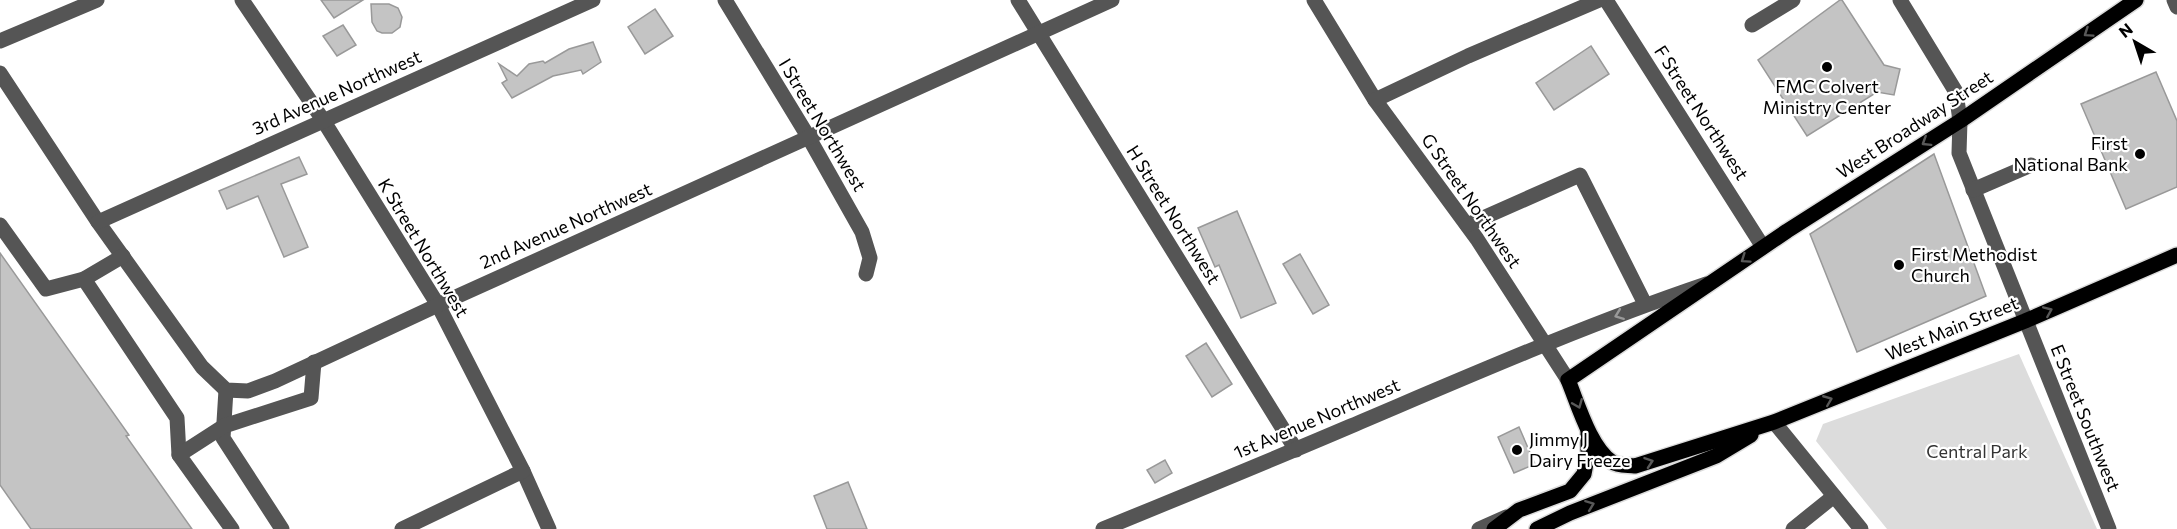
<svg xmlns="http://www.w3.org/2000/svg" width="2177" height="529" viewBox="0 0 2177 529" font-family="Commissioner,sans-serif">
	<style>
		.green { fill: #dcdcdc }
		.building { fill: #c4c4c4; stroke: #999; stroke-width: 1.5 }
		.lines { fill: none; stroke-linecap: round; stroke-linejoin: round }
		.major-casing { stroke: #dbdbdb; stroke-width: 18 }
		.minor { stroke: #555; stroke-width: 15 }
		.major { stroke: #000; stroke-width: 15 }
		.oneway { stroke: #595959 }
		.oneway2 { stroke: #999 }
		.poi-dot { fill: #000; stroke: #fff; stroke-width: 2 }
		.labels { text-anchor: middle; stroke-width: 4.5; stroke-linejoin: round; paint-order: stroke }
		.poi-label { font-size: 18px; fill: #000; stroke: #fff; text-anchor: start }
		.street-label { font-size: 18px; fill: #000; stroke: #fff }
		.park-label { font-size: 18px; fill: #333; stroke: #fff }
	</style>
	<rect width="100%" height="100%" fill="#fff"/>
	<polygon class="green" points="2019,354 2097,529 1887,529 1816,441 1823,424"/>
	<g class="building">
		<polygon points="321,0 363,0 334,18"/>
		<polygon points="1840,0 1842,0 1884,65 1900,69 1894,95 1877,92 1807,136 1758,60"/>
		<polygon points="371,4 389,4 398,8 402,17 400,27 392,33 382,33 377,31 372,22"/>
		<polygon points="655,9 673,36 645,54 628,27"/>
		<polygon points="343,25 356,45 337,56 323,36"/>
		<polygon points="593,42 601,62 583,74 581,70 553,76 512,98 502,83 507,80 499,64 517,76 529,64 543,61 545,63 569,49"/>
		<polygon points="1591,46 1609,74 1554,110 1536,83"/>
		<polygon points="2156,72 2177,121 2177,187 2126,209 2081,104"/>
		<polygon points="1934,154 1986,296 1857,352 1810,234"/>
		<polygon points="299,157 307,174 281,184 308,247 284,257 258,196 227,209 219,191"/>
		<polygon points="1237,211 1276,303 1241,318 1219,265 1215,267 1198,228"/>
		<polygon points="0,253 129,435 126,436 192,529 31,529 0,485"/>
		<polygon points="1300,254 1329,305 1313,314 1283,264"/>
		<polygon points="1206,343 1232,384 1212,397 1186,356"/>
		<polygon points="1519,427 1535,464 1514,473 1498,437"/>
		<polygon points="1165,460 1172,473 1155,483 1147,470"/>
		<polygon points="848,482 867,529 827,529 814,496"/>
	</g>
	<g class="lines">
		<g class="major-casing">
			<g id="major">
				<path d="M 2136,0 L 1960,121 L 1787,231 L 1568,380 C 1578,404 1590,447 1612,462 C 1618,466 1628,465 1635,466 L 1774,422 L 2025,321 L 2177,255"/>
				<polyline points="1494,529 1519,510 1570,491 1584,474 1588,453 1588,432"/>
				<polyline points="1537,529 1570,513 1716,456 1751,435"/>
			</g>
		</g>
		<g class="minor">
			<polyline points="242,0 323,120 438,305 523,471 549,529"/>
			<polyline points="725,0 809,138 862,232 870,258 866,274"/>
			<polyline points="1018,0 1296,450"/>
			<polyline points="1314,0 1375,100 1477,239 1568,380"/>
			<polyline points="1606,0 1763,247"/>
			<polyline points="1900,0 1956,92 1960,121 1959,153 2109,529"/>
			<polyline points="2174,0 2177,7"/>
			<polyline points="1752,25 1793,0"/>
			<polyline points="0,41 97,0"/>
			<polyline points="0,73 98,222 202,367 226,390 248,391 275,381 438,305 1112,0"/>
			<polyline points="1375,100 1468,56 1599,0"/>
			<polyline points="1973,190 2031,165"/>
			<polyline points="98,222 593,0"/>
			<polyline points="0,225 46,289 84,279 123,256"/>
			<polyline points="1467,225 1580,175 1645,304"/>
			<polyline points="84,279 177,418 179,455"/>
			<polyline points="226,390 223,438 282,529"/>
			<polyline points="1774,422 1861,529"/>
			<polyline points="232,529 179,455 224,426 311,398 314,362"/>
			<polyline points="402,529 523,471"/>
			<path d="M 1103,529 C 1186,495 1269,461 1351,426 C 1469,376 1585,325 1706,284"/>
			<polyline points="1479,529 1506,517"/>
			<polyline points="1793,529 1834,496"/>
		</g>
		<use href="#major" class="major"/>
	</g>
	<defs><path id="oneway-chevron" d="M-2-3.5L2.5 0L-2 3.5" fill="none" stroke-width="1.6" stroke-linecap="round" stroke-linejoin="round" transform="scale(1.5)"/></defs>
	<g class="oneway">
		<use href="#oneway-chevron" transform="translate(2088 33) rotate(146)"/>
		<use href="#oneway-chevron" transform="translate(1926 142) rotate(148)"/>
		<use href="#oneway-chevron" transform="translate(1745 259) rotate(145)"/>
		<use href="#oneway-chevron" transform="translate(2048 311) rotate(-23)"/>
		<use href="#oneway-chevron" transform="translate(1828 400) rotate(-22)"/>
		<use href="#oneway-chevron" transform="translate(1578 404) rotate(68)"/>
		<use href="#oneway-chevron" transform="translate(1649 462) rotate(-19)"/>
		<use href="#oneway-chevron" transform="translate(1590 505) rotate(-21)"/>
	</g>
	<use class="oneway2" href="#oneway-chevron" transform="translate(1619 315) rotate(159)"/>
	<g class="poi-dot">
		<circle cx="1827" cy="67" r="6"/>
		<circle cx="2140" cy="154" r="6"/>
		<circle cx="1899" cy="265" r="6"/>
		<circle cx="1517" cy="450" r="6"/>
	</g>
	<g class="labels">
		<g class="poi-label">
			<text x="1827" y="93" text-anchor="middle">FMC Colvert<tspan x="1827" dy="21">Ministry Center</tspan></text>
			<text x="2128" y="150" text-anchor="end">First<tspan x="2128" dy="21">National Bank</tspan></text>
			<text x="1911" y="261">First Methodist<tspan x="1911" dy="21">Church</tspan></text>
			<text x="1529" y="446">Jimmy J<tspan x="1529" dy="21">Dairy Freeze</tspan></text>
		</g>
		<g class="street-label">
			<text transform="translate(337 93) rotate(-24)" y="6">3rd Avenue Northwest</text>
			<text transform="translate(1701 113) rotate(57)" y="6">F Street Northwest</text>
			<text transform="translate(822 125) rotate(59)" y="6">I Street Northwest</text>
			<text transform="translate(1915 125) rotate(-33)" y="6">West Broadway Street</text>
			<text transform="translate(1471 201) rotate(55)" y="6">G Street Northwest</text>
			<text transform="translate(1173 215) rotate(58)" y="6">H Street Northwest</text>
			<text transform="translate(566 226) rotate(-24)" y="6">2nd Avenue Northwest</text>
			<text transform="translate(423 248) rotate(59)" y="6">K Street Northwest</text>
			<text transform="translate(1952 329) rotate(-22)" y="6">West Main Street</text>
			<text transform="translate(2085 418) rotate(68)" y="6">E Street Southwest</text>
			<text transform="translate(1317 419) rotate(-23)" y="6">1st Avenue Northwest</text>
		</g>
		<g class="park-label">
			<text x="1977" y="458">Central Park</text>
		</g>
	</g>
	<g transform="translate(2135 42) rotate(321)" stroke="#ffffff" stroke-width="4.5" paint-order="stroke">
	<path d="M0-4.5L10 22L0 15L-10 22Z" fill="#000000"/>
	<text y="-9" font-size="16" font-weight="bold" text-anchor="middle" fill="#000000">N</text>
	</g>
</svg>
